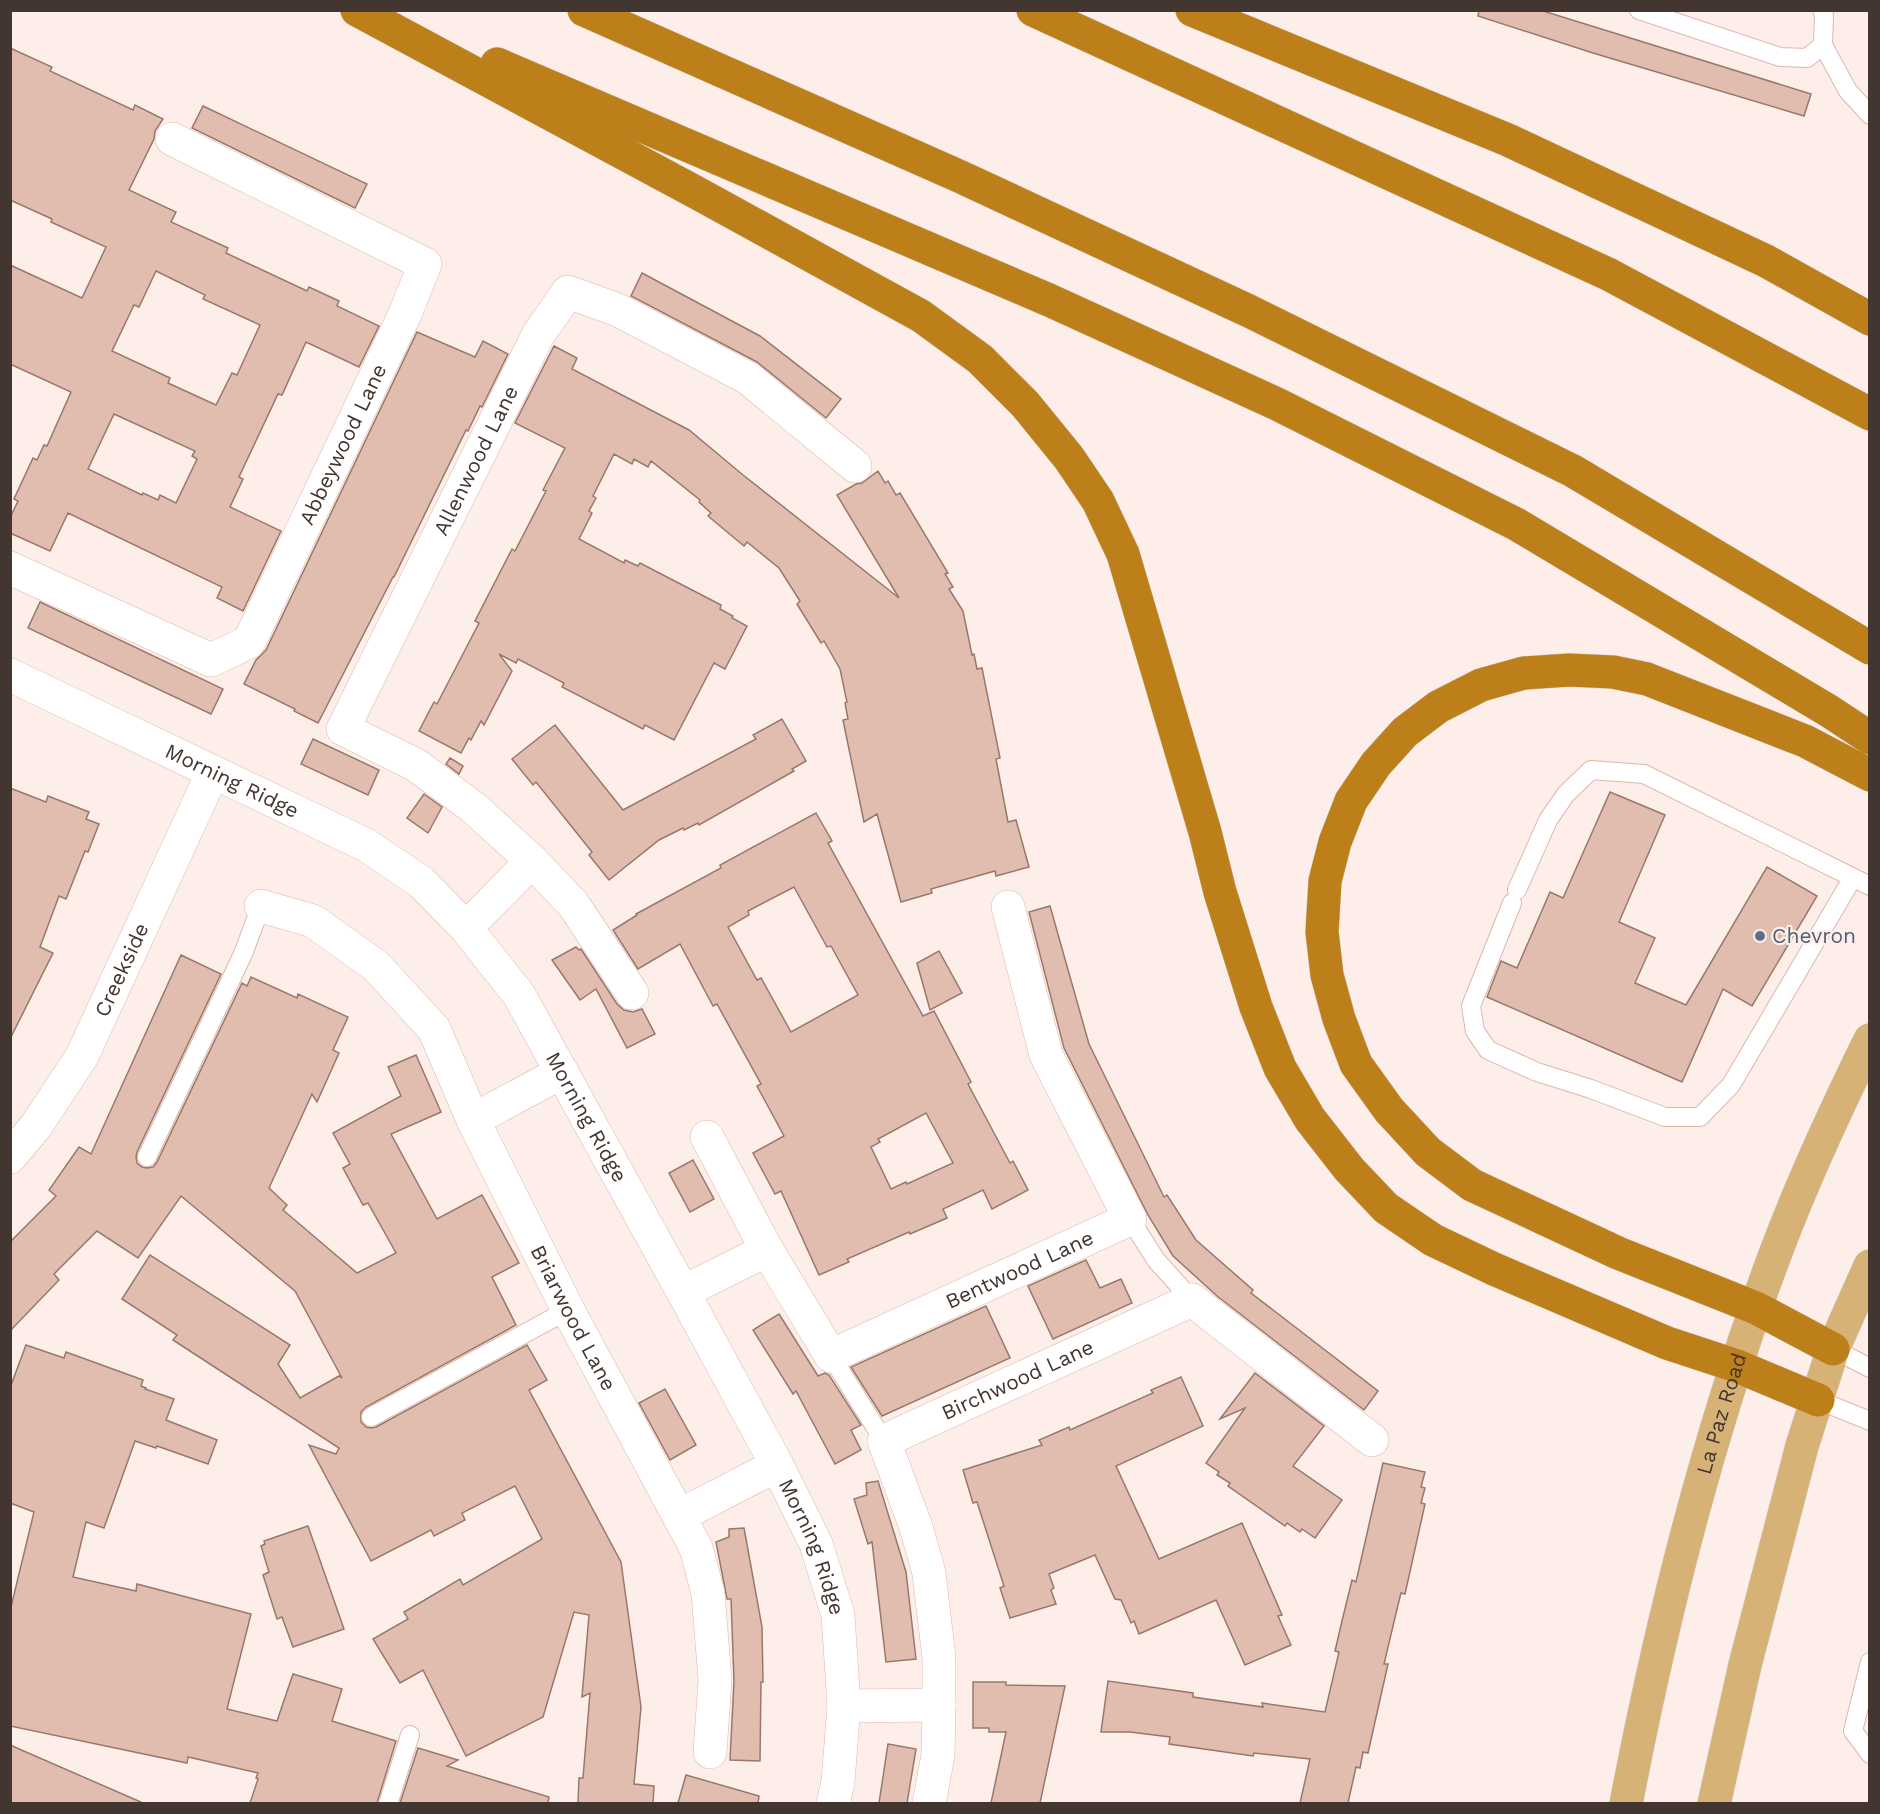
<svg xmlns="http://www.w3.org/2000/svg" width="1880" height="1814" viewBox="0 0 1880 1814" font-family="'Work Sans',sans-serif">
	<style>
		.building { fill: #e1bdaf; stroke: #99786b; stroke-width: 1.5; fill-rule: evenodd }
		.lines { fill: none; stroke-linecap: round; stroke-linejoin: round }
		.lane-casing { stroke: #dcb8aa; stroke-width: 20 }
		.street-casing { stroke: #dcb8aa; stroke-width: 34 }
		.primary-casing { stroke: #d2cfcd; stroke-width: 34 }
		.highway-casing { stroke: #d2cfcd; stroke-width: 34 }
		.lane { stroke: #fff; stroke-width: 18 }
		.street { stroke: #fff; stroke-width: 33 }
		.primary { stroke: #d7b276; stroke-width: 33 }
		.highway { stroke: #bd7f1a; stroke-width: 33 }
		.service-dot { fill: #5c6f8a; stroke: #feeee9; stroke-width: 2 }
		.labels { text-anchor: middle; stroke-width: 4.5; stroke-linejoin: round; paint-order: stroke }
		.street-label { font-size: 21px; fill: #43352f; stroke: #feeee9 }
		.service-label { font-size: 21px; fill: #4e5e75; stroke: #feeee9; text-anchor: start }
	</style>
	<rect width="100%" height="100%" fill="#feeee9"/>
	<g class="building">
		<polygon points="1479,10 1540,10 1811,94 1804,116 1593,53 1478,16"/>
		<path d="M 10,48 L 52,67 L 50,71 L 133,110 L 135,105 L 163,119 L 155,131 L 154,139 L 129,190 L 176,212 L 171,222 L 228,248 L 226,253 L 307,291 L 309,287 L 339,301 L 337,306 L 379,326 L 359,367 L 306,342 L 282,395 L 278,394 L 239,477 L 243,479 L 230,507 L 281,531 L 243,611 L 217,598 L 222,587 L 68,513 L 50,551 L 10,533 L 10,518 L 18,501 L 14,499 L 33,458 L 37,460 L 44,445 L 47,446 L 71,392 L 10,364 L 10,265 L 82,298 L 106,247 L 51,222 L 52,219 L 10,200 ZM 156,271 L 205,295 L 203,299 L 260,325 L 237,375 L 232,373 L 216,405 L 168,383 L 170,378 L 112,351 L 134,305 L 139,307 ZM 114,414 L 195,451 L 192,456 L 197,459 L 176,503 L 160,495 L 158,500 L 143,493 L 142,495 L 88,469 Z"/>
		<polygon points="203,106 367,184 355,208 192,128"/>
		<polygon points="642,273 760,336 841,399 826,418 757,362 631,296"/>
		<polygon points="417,332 475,357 483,341 508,354 482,407 480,406 468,431 466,430 394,577 393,577 318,723 294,711 295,709 244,684 256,660 266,650"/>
		<polygon points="554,346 577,358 572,369 689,430 743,475 899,598 837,495 856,484 862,483 878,471 885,483 888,481 896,495 900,493 948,573 945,574 953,587 949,589 963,611 972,655 974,654 977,669 982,668 1000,758 996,759 1008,822 1016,820 1029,867 996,876 995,871 931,889 932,893 901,902 877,814 864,822 843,720 848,719 845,703 847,702 840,669 824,641 821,643 797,604 800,601 779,568 747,542 744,546 708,516 711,513 699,502 700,500 651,461 648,467 634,459 632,464 614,454 593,496 596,498 589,511 592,513 579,539 624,563 625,560 638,566 640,563 721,605 720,609 733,616 732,618 747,626 725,669 714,663 674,740 645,725 643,729 562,687 564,683 518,659 516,663 499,654 512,671 484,725 481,721 471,740 469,738 461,753 419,731 434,702 437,704 479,623 475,621 512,549 515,551 546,491 543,490 565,448 515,423"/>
		<polygon points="40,602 223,689 211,714 28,628"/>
		<polygon points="782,719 806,761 792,769 794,771 699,825 698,823 684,830 683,828 659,840 609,880 589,855 592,852 536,782 533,785 512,759 555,725 623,810 756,739 753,735"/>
		<polygon points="313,739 379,770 368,795 301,764"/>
		<polygon points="450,758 463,766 459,774 446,764"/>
		<polygon points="10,788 46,802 48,796 89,812 86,819 99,824 88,852 85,851 66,899 59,896 40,947 53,953 10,1039"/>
		<polygon points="1610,792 1665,815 1619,922 1655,938 1635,983 1686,1005 1767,867 1817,896 1752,1006 1723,989 1682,1082 1487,997 1501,961 1517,968 1550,892 1563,898"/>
		<polygon points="424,794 442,807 428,833 407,818"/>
		<path d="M 816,813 L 832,841 L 828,843 L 923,1016 L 934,1011 L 971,1082 L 968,1084 L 1010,1163 L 1013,1161 L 1028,1190 L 992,1209 L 983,1190 L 943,1209 L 947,1218 L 910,1234 L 909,1232 L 847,1259 L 849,1262 L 819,1275 L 781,1191 L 775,1194 L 753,1153 L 784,1136 L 757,1086 L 761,1084 L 717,1004 L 713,1006 L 680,944 L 638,969 L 613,930 L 637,915 L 636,914 L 721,868 L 720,865 ZM 794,887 L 827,947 L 831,946 L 858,995 L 791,1032 L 761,978 L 757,980 L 728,927 L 749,915 L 748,911 ZM 926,1113 L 953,1163 L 907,1184 L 906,1182 L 891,1189 L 871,1147 L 880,1142 L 878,1139 Z"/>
		<polygon points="1050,906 1089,1044 1164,1197 1167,1195 1196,1240 1253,1290 1251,1293 1378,1391 1364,1410 1217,1296 1173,1256 1148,1215 1064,1048 1029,912"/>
		<polygon points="576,947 579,950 581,949 617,1004 624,1010 633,1012 642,1009 655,1034 627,1048 596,989 580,1000 552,960"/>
		<polygon points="939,951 962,993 930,1010 917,963"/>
		<polygon points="181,955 221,974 137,1152 136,1157 137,1163 142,1167 147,1168 153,1167 157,1162 242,983 247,986 251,977 297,998 298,994 348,1017 333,1050 339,1053 317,1102 312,1094 269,1188 287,1205 283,1210 357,1273 396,1253 368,1203 363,1205 343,1168 350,1164 333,1133 401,1096 388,1067 416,1055 441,1112 391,1134 437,1219 482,1195 519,1263 492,1277 516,1325 366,1407 361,1412 361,1422 366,1427 371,1428 376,1427 527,1345 547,1380 529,1390 621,1562 641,1707 634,1784 654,1786 653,1803 578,1803 579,1778 583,1778 590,1693 582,1697 589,1615 574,1612 543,1717 466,1756 423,1670 400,1683 373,1639 408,1619 404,1612 423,1601 460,1579 463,1585 542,1539 515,1486 462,1513 465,1520 434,1536 431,1530 371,1561 309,1445 336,1454 339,1448 173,1340 177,1335 122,1299 150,1255 290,1345 278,1364 300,1398 339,1376 342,1378 295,1291 181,1196 138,1258 97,1231 54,1274 59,1280 10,1331 10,1242 56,1196 49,1190 79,1147 91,1154"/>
		<polygon points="693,1160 714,1199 690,1212 669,1173"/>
		<polygon points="1086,1260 1100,1288 1121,1279 1132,1303 1053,1339 1028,1286"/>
		<polygon points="986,1306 1010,1358 882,1416 851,1367"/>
		<polygon points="779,1314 818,1376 825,1373 829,1375 861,1425 851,1430 861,1450 835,1464 796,1391 793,1394 753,1330"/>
		<polygon points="26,1345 64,1358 66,1352 143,1380 141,1386 146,1388 145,1389 174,1399 166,1420 217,1440 208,1464 157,1446 156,1448 135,1441 104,1528 86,1522 73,1577 136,1591 137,1584 251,1614 227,1709 277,1721 293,1674 342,1689 332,1721 396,1741 377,1803 250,1803 258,1779 256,1778 258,1773 188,1757 187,1763 10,1726 10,1611 34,1512 10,1503 10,1388"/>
		<polygon points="1255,1373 1324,1426 1293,1466 1342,1500 1315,1538 1302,1529 1300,1532 1287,1523 1285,1526 1228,1486 1230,1483 1217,1475 1219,1472 1206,1463 1245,1408 1220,1419"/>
		<polygon points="1181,1377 1203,1426 1116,1466 1159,1559 1242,1523 1282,1615 1278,1616 1291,1645 1245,1665 1216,1600 1139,1634 1134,1621 1131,1623 1121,1600 1115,1599 1095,1555 1049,1574 1054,1588 1051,1590 1056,1604 1010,1618 1000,1588 1004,1586 977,1502 973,1503 963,1470 1042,1445 1039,1440 1069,1427 1070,1430 1153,1393 1151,1390"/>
		<polygon points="665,1389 696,1445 670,1460 639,1403"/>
		<polygon points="1383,1463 1425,1472 1421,1487 1425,1488 1421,1503 1425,1504 1405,1594 1401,1593 1397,1609 1384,1664 1388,1664 1368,1753 1363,1752 1360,1768 1356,1767 1348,1803 1300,1803 1310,1759 1254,1753 1253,1756 1169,1744 1170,1737 1130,1732 1101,1732 1108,1681 1193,1693 1193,1697 1263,1707 1262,1703 1325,1712 1339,1652 1335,1651 1342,1621 1352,1580 1356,1582"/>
		<polygon points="878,1481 906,1572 916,1659 886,1662 872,1542 868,1544 854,1499 867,1495 866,1483"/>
		<polygon points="308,1526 344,1629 293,1647 282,1617 277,1619 263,1575 269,1572 261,1546 265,1544 264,1541"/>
		<polygon points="744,1528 762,1627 763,1682 761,1682 760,1761 730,1760 734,1681 731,1599 727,1599 716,1542 729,1537 729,1529"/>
		<polygon points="973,1682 1006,1682 1006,1685 1065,1686 1040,1803 991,1803 1006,1732 989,1732 989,1728 973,1728"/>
		<polygon points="888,1744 916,1749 907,1803 879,1803"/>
		<polygon points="10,1745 143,1803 10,1803"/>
		<polygon points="418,1748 458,1760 447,1766 549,1797 548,1803 400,1803"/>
		<polygon points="686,1775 759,1796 758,1803 678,1803"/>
	</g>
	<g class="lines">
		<g class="lane-casing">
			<g id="lane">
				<polyline points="1639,10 1780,57 1807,58 1823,45 1824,16 1822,10"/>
				<polyline points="1823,45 1848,91 1870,115"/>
				<polyline points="1517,890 1548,820 1566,794 1591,770 1644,774 1870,886"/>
				<polyline points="1512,903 1471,1006 1475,1031 1488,1050 1537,1072 1591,1089 1665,1117 1700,1117 1731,1085 1852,879"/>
				<polyline points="147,1157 243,954 261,906"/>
				<polyline points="1130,1219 1156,1260 1192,1300"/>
				<polyline points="1833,1349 1870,1368"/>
				<polyline points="831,1356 884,1441"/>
				<polyline points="1818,1400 1870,1421"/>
				<polyline points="371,1417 568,1310"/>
				<polyline points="1870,1662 1853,1731 1870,1754"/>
				<polyline points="388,1804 410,1735"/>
			</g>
		</g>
		<g class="street-casing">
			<g id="street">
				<path id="s1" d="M 10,568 L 211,660 L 249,642 L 405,314 L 425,264 L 172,139"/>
				<path id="s2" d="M 10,675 L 366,845 L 421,882 L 466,928 L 519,995 L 683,1292 L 777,1465 L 816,1544 L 838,1615 L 844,1706 L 838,1782 L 833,1804"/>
				<path id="s3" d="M 261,906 L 313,921 L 376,966 L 434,1029 L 473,1120 L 568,1310 L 696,1548 L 708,1593 L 715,1680 L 710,1752"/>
				<polyline points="466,928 532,861"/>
				<path id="s4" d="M 632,993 L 573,904 L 532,861 L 474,808 L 416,765 L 343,729 L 538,335 L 568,292 L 618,310 L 748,378 L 855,466"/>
				<polyline points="473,1120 562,1072"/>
				<path id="s5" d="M 707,1137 L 767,1250 L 831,1356 L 1130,1219 L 1046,1055 L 1008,907"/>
				<path id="s6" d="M 10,1157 L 36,1126 L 82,1056 L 213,772"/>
				<polyline points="683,1292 767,1250"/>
				<polyline points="679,1516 777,1465"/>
				<polyline points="844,1706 939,1705"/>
				<path id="s7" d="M 929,1804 L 938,1755 L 939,1705 L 939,1658 L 929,1573 L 916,1527 L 884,1441 L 1192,1300 L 1372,1440"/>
			</g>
		</g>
		<g class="primary-casing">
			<g id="primary">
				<path id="s8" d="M 1626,1804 C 1662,1616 1709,1430 1776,1252 C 1803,1180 1836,1109 1870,1040"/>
				<polyline points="1714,1804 1745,1665 1802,1446 1833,1349 1870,1266"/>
			</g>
		</g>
		<g class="highway-casing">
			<g id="highway">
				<polyline points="357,10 699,194 921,316 980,359 1025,404 1069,458 1098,501 1123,554 1205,832 1220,892 1256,1007 1280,1068 1310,1119 1349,1169 1386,1208 1433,1240 1494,1269 1667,1343 1737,1366 1818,1400"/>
				<polyline points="584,10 961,177 1249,311 1573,471 1870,648"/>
				<polyline points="1033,10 1608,274 1870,414"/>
				<polyline points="1192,10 1508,140 1766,261 1870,319"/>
				<polyline points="497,64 1049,300 1277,404 1516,524 1829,711 1870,738"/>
				<polyline points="1833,1349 1756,1308 1618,1253 1472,1185 1428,1152 1389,1110 1356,1064 1339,1019 1327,975 1322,932 1325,881 1335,842 1351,801 1376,764 1405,732 1438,707 1481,685 1524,673 1569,670 1613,672 1647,679 1805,741 1870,775"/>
			</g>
		</g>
		<use href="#lane" class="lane"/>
		<use href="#street" class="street"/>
		<use href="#primary" class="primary"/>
		<use href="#highway" class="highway"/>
	</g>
	<circle class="service-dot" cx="1760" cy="936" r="6"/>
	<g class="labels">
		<g class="street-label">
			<text dy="7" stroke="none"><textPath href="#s1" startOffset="482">Abbeywood Lane</textPath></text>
			<text dy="7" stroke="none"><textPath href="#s4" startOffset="698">Allenwood Lane</textPath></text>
			<text dy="7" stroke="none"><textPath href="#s2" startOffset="246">Morning Ridge</textPath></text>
			<text dy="7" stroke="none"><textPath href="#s6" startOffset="219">Creekside</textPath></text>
			<text dy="7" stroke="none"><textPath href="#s2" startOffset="750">Morning Ridge</textPath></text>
			<text dy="7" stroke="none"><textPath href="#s5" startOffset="459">Bentwood Lane</textPath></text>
			<text dy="7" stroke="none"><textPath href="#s3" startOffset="538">Briarwood Lane</textPath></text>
			<text dy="7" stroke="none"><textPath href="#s7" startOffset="519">Birchwood Lane</textPath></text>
			<text dy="7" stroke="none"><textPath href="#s8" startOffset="402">La Paz Road</textPath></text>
			<text dy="7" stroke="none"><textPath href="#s2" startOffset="1236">Morning Ridge</textPath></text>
		</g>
		<g class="service-label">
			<text x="1772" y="943">Chevron</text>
		</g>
	</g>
	<rect width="1880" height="1814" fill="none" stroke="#43352f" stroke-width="24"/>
</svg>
